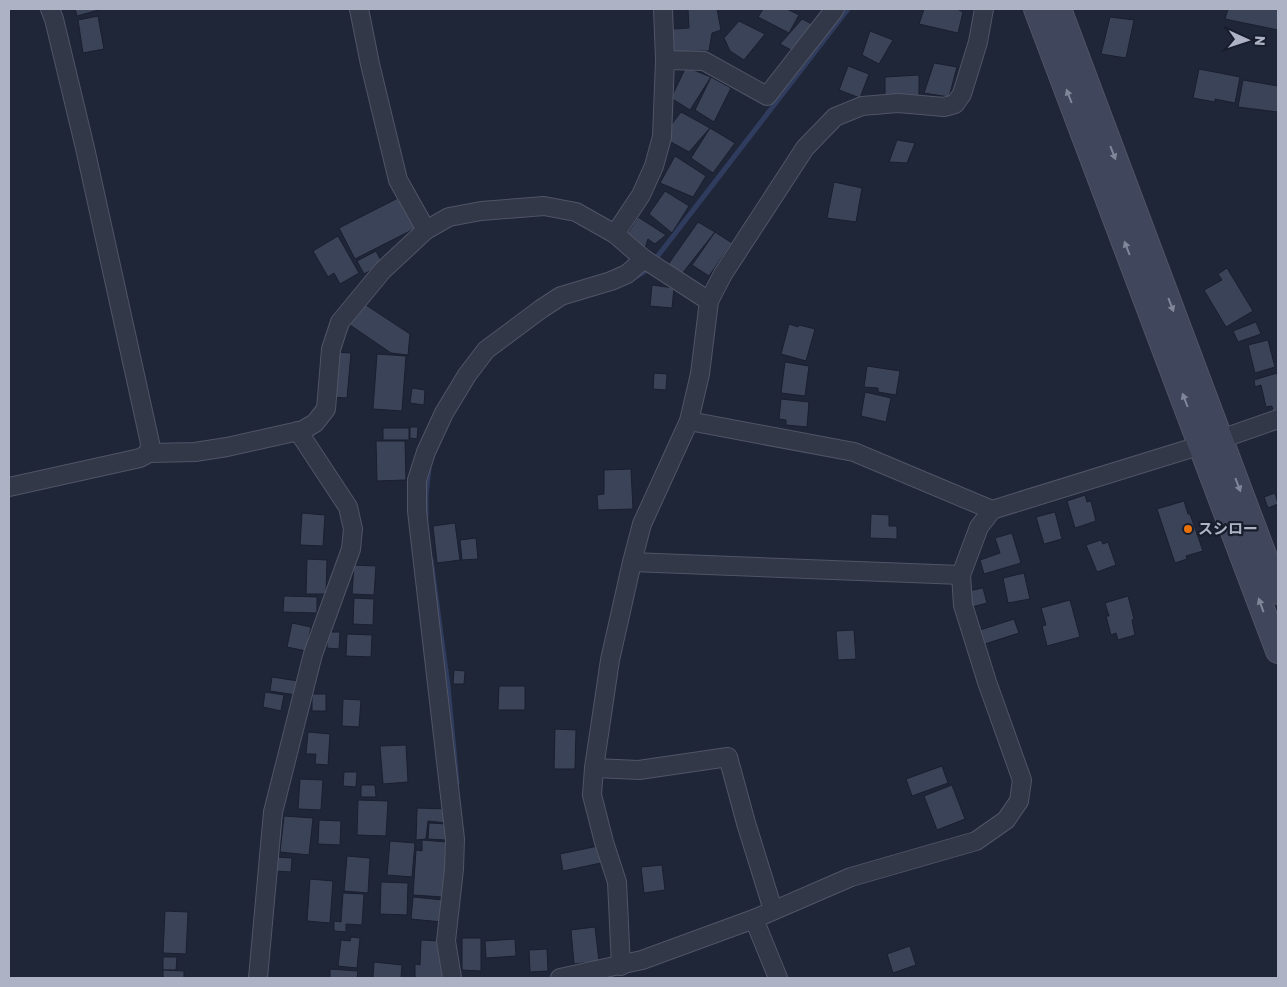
<svg xmlns="http://www.w3.org/2000/svg" width="1287" height="987" viewBox="0 0 1287 987" font-family="Rubik,'Noto Sans JP',sans-serif">
	<style>
		.lines { fill: none; stroke-linecap: round; stroke-linejoin: round }
		.stream { stroke: #303c5e; stroke-width: 5 }
		.building { fill: #3b4358; stroke: #1a1f2f }
		.street-casing { stroke: #505566; stroke-width: 20 }
		.secondary-casing { stroke: #505566; stroke-width: 26 }
		.street { stroke: #333848; stroke-width: 18 }
		.secondary { stroke: #40465b; stroke-width: 24 }
		.oneway { fill: #81879b }
		.food-dot { fill: #e8710a; stroke: #181d2c; stroke-width: 2 }
		.labels { text-anchor: middle; stroke-width: 4.5; stroke-linejoin: round; paint-order: stroke }
		.poi-label { font-size: 15px; font-weight: bold; fill: #adb2c5; stroke: #181d2c; text-anchor: start }
	</style>
	<rect width="100%" height="100%" fill="#1f2638"/>
	<g class="lines">
		<g class="stream">
			<polyline points="632,279 647,270 848,9"/>
			<polyline points="426,517 426,494 429,469"/>
			<polyline points="431,560 448,686 457,783"/>
		</g>
	</g>
	<g class="building">
		<polygon points="75,9 102,9 77,16"/>
		<polygon points="688,9 717,9 721,30 712,33 709,51 670,52 672,29 689,28"/>
		<polygon points="763,9 787,9 799,15 789,33 758,17"/>
		<polygon points="924,9 957,9 963,12 958,33 919,24"/>
		<polygon points="1228,9 1278,9 1278,30 1225,19"/>
		<polygon points="98,16 104,49 83,53 78,20"/>
		<polygon points="1110,17 1134,20 1126,58 1101,54"/>
		<polygon points="802,19 812,24 793,51 780,44"/>
		<polygon points="739,21 765,34 744,60 730,51 724,38"/>
		<polygon points="870,31 893,40 879,64 862,55"/>
		<polygon points="934,63 957,67 949,97 924,93"/>
		<polygon points="848,66 869,74 860,98 839,90"/>
		<polygon points="686,67 711,77 690,110 671,98"/>
		<polygon points="1199,69 1240,77 1235,103 1215,99 1215,102 1193,98"/>
		<polygon points="919,75 919,98 885,97 885,77"/>
		<polygon points="711,77 731,88 714,122 695,110"/>
		<polygon points="1243,80 1278,86 1278,112 1238,107"/>
		<polygon points="681,112 710,128 689,152 662,137"/>
		<polygon points="710,128 735,143 713,173 691,158"/>
		<polygon points="897,140 915,143 907,163 889,162"/>
		<polygon points="675,156 706,176 693,197 660,183"/>
		<polygon points="834,182 862,188 856,222 827,218"/>
		<polygon points="665,191 689,206 672,233 649,214"/>
		<polygon points="400,197 416,228 355,259 339,228"/>
		<polygon points="638,217 666,235 655,244 648,239 645,248 626,236"/>
		<polygon points="698,222 715,232 681,275 667,266"/>
		<polygon points="715,232 732,243 709,276 692,265"/>
		<polygon points="338,236 359,273 340,284 334,273 328,277 313,251"/>
		<polygon points="376,251 383,264 364,274 357,261"/>
		<polygon points="1227,268 1253,311 1226,327 1204,290 1222,280 1218,274"/>
		<polygon points="652,285 674,288 672,308 650,306"/>
		<polygon points="363,303 410,334 408,355 391,353 350,325"/>
		<polygon points="1256,322 1261,334 1238,342 1233,331"/>
		<polygon points="789,324 798,327 799,325 815,329 806,361 781,354"/>
		<polygon points="1268,340 1275,367 1255,373 1248,345"/>
		<polygon points="335,352 351,353 347,398 330,397"/>
		<polygon points="377,354 406,356 402,411 373,409"/>
		<polygon points="785,362 809,366 805,396 781,393"/>
		<polygon points="867,366 900,371 896,395 878,392 878,388 864,387"/>
		<polygon points="654,373 667,374 666,390 653,389"/>
		<polygon points="1277,373 1278,379 1278,409 1273,411 1272,406 1266,407 1261,385 1255,387 1254,380"/>
		<polygon points="412,388 425,390 424,405 410,403"/>
		<polygon points="865,392 891,398 886,422 861,416"/>
		<polygon points="781,399 809,402 807,427 786,425 786,420 779,419"/>
		<polygon points="410,427 418,427 417,439 410,438"/>
		<rect x="383" y="428" width="26" height="12"/>
		<polygon points="376,441 405,441 406,480 377,481"/>
		<polygon points="631,469 633,509 598,510 597,495 604,494 604,470"/>
		<polygon points="1275,493 1278,504 1268,508 1264,497"/>
		<polygon points="1085,495 1087,502 1091,501 1096,521 1075,528 1067,501"/>
		<polygon points="1184,501 1188,514 1190,514 1203,551 1186,556 1187,559 1175,563 1157,509"/>
		<polygon points="1055,512 1062,539 1044,544 1036,517"/>
		<polygon points="302,513 325,515 323,546 300,545"/>
		<polygon points="871,514 889,515 889,526 897,526 897,539 870,538"/>
		<polygon points="455,523 460,560 437,563 433,526"/>
		<polygon points="1012,533 1021,563 984,574 980,560 1000,553 995,538"/>
		<polygon points="476,538 478,559 462,560 460,540"/>
		<polygon points="1101,540 1103,544 1108,542 1116,565 1097,572 1086,545"/>
		<polygon points="307,559 327,560 326,594 306,594"/>
		<polygon points="354,565 376,566 374,595 352,594"/>
		<polygon points="1024,573 1030,599 1008,603 1003,578"/>
		<polygon points="983,588 987,603 972,607 968,591"/>
		<polygon points="284,596 317,597 317,613 283,612"/>
		<polygon points="1128,596 1134,619 1132,620 1135,635 1118,640 1116,633 1111,635 1106,616 1109,616 1105,603"/>
		<polygon points="354,598 374,599 373,625 353,624"/>
		<polygon points="1070,600 1080,637 1047,646 1042,626 1046,625 1041,608"/>
		<polygon points="1014,619 1019,633 985,644 980,630"/>
		<polygon points="292,623 311,627 306,651 287,647"/>
		<polygon points="854,630 856,659 838,660 836,631"/>
		<polygon points="328,632 340,632 339,649 327,648"/>
		<polygon points="347,634 372,635 371,657 346,656"/>
		<polygon points="454,670 465,671 464,684 453,684"/>
		<polygon points="272,677 298,681 296,695 270,691"/>
		<polygon points="499,686 525,686 525,710 498,710"/>
		<polygon points="265,692 284,695 281,711 263,707"/>
		<rect x="312" y="694" width="14" height="17"/>
		<polygon points="343,699 361,700 359,727 342,726"/>
		<polygon points="555,729 576,730 575,769 554,769"/>
		<polygon points="308,732 330,734 328,765 315,764 316,754 306,754"/>
		<polygon points="406,745 408,782 383,784 380,746"/>
		<polygon points="942,766 948,783 912,796 906,779"/>
		<polygon points="344,772 357,772 356,787 343,786"/>
		<polygon points="300,779 323,780 321,810 298,809"/>
		<polygon points="361,785 375,785 376,797 361,797"/>
		<polygon points="952,785 965,819 937,830 924,796"/>
		<polygon points="358,800 388,801 386,836 357,835"/>
		<polygon points="417,808 448,809 447,823 428,821 426,839 416,840"/>
		<polygon points="284,816 313,818 309,855 280,852"/>
		<polygon points="319,820 341,821 340,845 318,844"/>
		<polygon points="429,823 447,824 446,840 428,839"/>
		<polygon points="422,840 447,842 443,897 413,895 416,850 422,851"/>
		<polygon points="390,841 415,843 412,877 387,875"/>
		<polygon points="598,846 601,863 563,871 560,854"/>
		<polygon points="347,856 370,858 368,893 344,891"/>
		<polygon points="276,857 292,858 291,872 275,871"/>
		<polygon points="662,865 665,890 644,893 641,867"/>
		<polygon points="310,879 333,881 330,923 307,921"/>
		<polygon points="381,882 408,883 407,915 380,914"/>
		<polygon points="343,893 364,894 362,925 346,924 346,932 334,931 334,921 341,922"/>
		<polygon points="413,897 444,900 442,922 411,919"/>
		<polygon points="165,911 188,912 186,954 163,953"/>
		<polygon points="595,927 599,961 574,964 571,930"/>
		<polygon points="351,937 360,938 357,968 338,966 341,940 350,941"/>
		<polygon points="462,938 481,938 481,971 462,970"/>
		<polygon points="515,939 516,956 486,958 485,941"/>
		<polygon points="421,940 441,941 444,961 443,978 415,978 415,964 420,965"/>
		<polygon points="910,946 916,965 893,973 887,954"/>
		<polygon points="547,949 548,971 530,972 529,950"/>
		<polygon points="163,957 177,957 176,970 163,970"/>
		<polygon points="374,962 402,965 401,978 373,978"/>
		<polygon points="330,969 358,971 357,978 330,978"/>
		<polygon points="163,970 184,971 184,978 163,978"/>
	</g>
	<g class="lines">
		<g class="street-casing">
			<g id="street">
				<polyline points="50,9 54,19 85,148 150,443 149,453"/>
				<polyline points="359,9 370,64 398,180 426,230"/>
				<polyline points="665,60 704,61 767,96 835,9"/>
				<polyline points="615,234 641,195 654,166 662,137 665,60 663,9"/>
				<polyline points="689,421 854,452 992,510"/>
				<polyline points="9,487 140,458 149,453 195,452 227,447 303,430 315,423 326,409 331,349 340,322 383,270 426,230 449,217 481,211 544,206 576,212 615,234 644,259 709,301"/>
				<polyline points="632,562 961,575"/>
				<polyline points="594,768 639,770 728,757 746,823 773,910"/>
				<polyline points="754,919 778,978"/>
				<polyline points="621,966 617,882 604,842 592,795 594,768 610,660 632,562 642,524 689,421 700,374 709,301 723,274 805,148 835,117 862,106 898,103 944,107 955,104 962,94 978,42 984,9"/>
				<polyline points="258,978 273,812 313,654 351,549 353,529 348,507 298,431"/>
				<polyline points="452,978 446,941 454,869 455,839 417,511 417,480 426,452 444,413 467,375 486,350 541,309 561,296 611,281 627,274 644,259"/>
				<polyline points="560,978 642,960 754,919 851,877 976,841 1006,820 1019,801 1022,780 987,682 963,605 961,575 979,527 992,510 1221,439 1278,419"/>
			</g>
		</g>
		<g class="secondary-casing">
			<g id="secondary">
				<polyline points="1036,9 1278,651"/>
				<polyline points="1059,9 1278,592"/>
			</g>
		</g>
		<use href="#street" class="street"/>
		<use href="#secondary" class="secondary"/>
	</g>
	<defs><path id="oneway-solid" d="M-6-.8H1V-3.2L6.5 0L1 3.2V.8H-6Z" transform="scale(1.25)"/></defs>
	<g class="oneway">
		<use href="#oneway-solid" transform="translate(1069 96) rotate(-111)"/>
		<use href="#oneway-solid" transform="translate(1113 153) rotate(69)"/>
		<use href="#oneway-solid" transform="translate(1127 248) rotate(-111)"/>
		<use href="#oneway-solid" transform="translate(1171 305) rotate(69)"/>
		<use href="#oneway-solid" transform="translate(1185 400) rotate(-111)"/>
		<use href="#oneway-solid" transform="translate(1238 485) rotate(69)"/>
		<use href="#oneway-solid" transform="translate(1261 605) rotate(-110)"/>
	</g>
	<circle class="food-dot" cx="1188" cy="529" r="5"/>
	<g class="labels">
		<g class="poi-label">
			<text x="1198" y="534">スシロー</text>
		</g>
	</g>
	<rect width="1287" height="987" fill="none" stroke="#adb2c5" stroke-width="20"/>
	<g transform="translate(1247 40) rotate(93)" stroke="#181d2c" stroke-width="4" paint-order="stroke">
	<path d="M0-4L9 19L0 12L-9 19Z" fill="#adb2c5"/>
	<text y="-8" font-size="14" font-weight="bold" text-anchor="middle" fill="#adb2c5">N</text>
	</g>
</svg>
